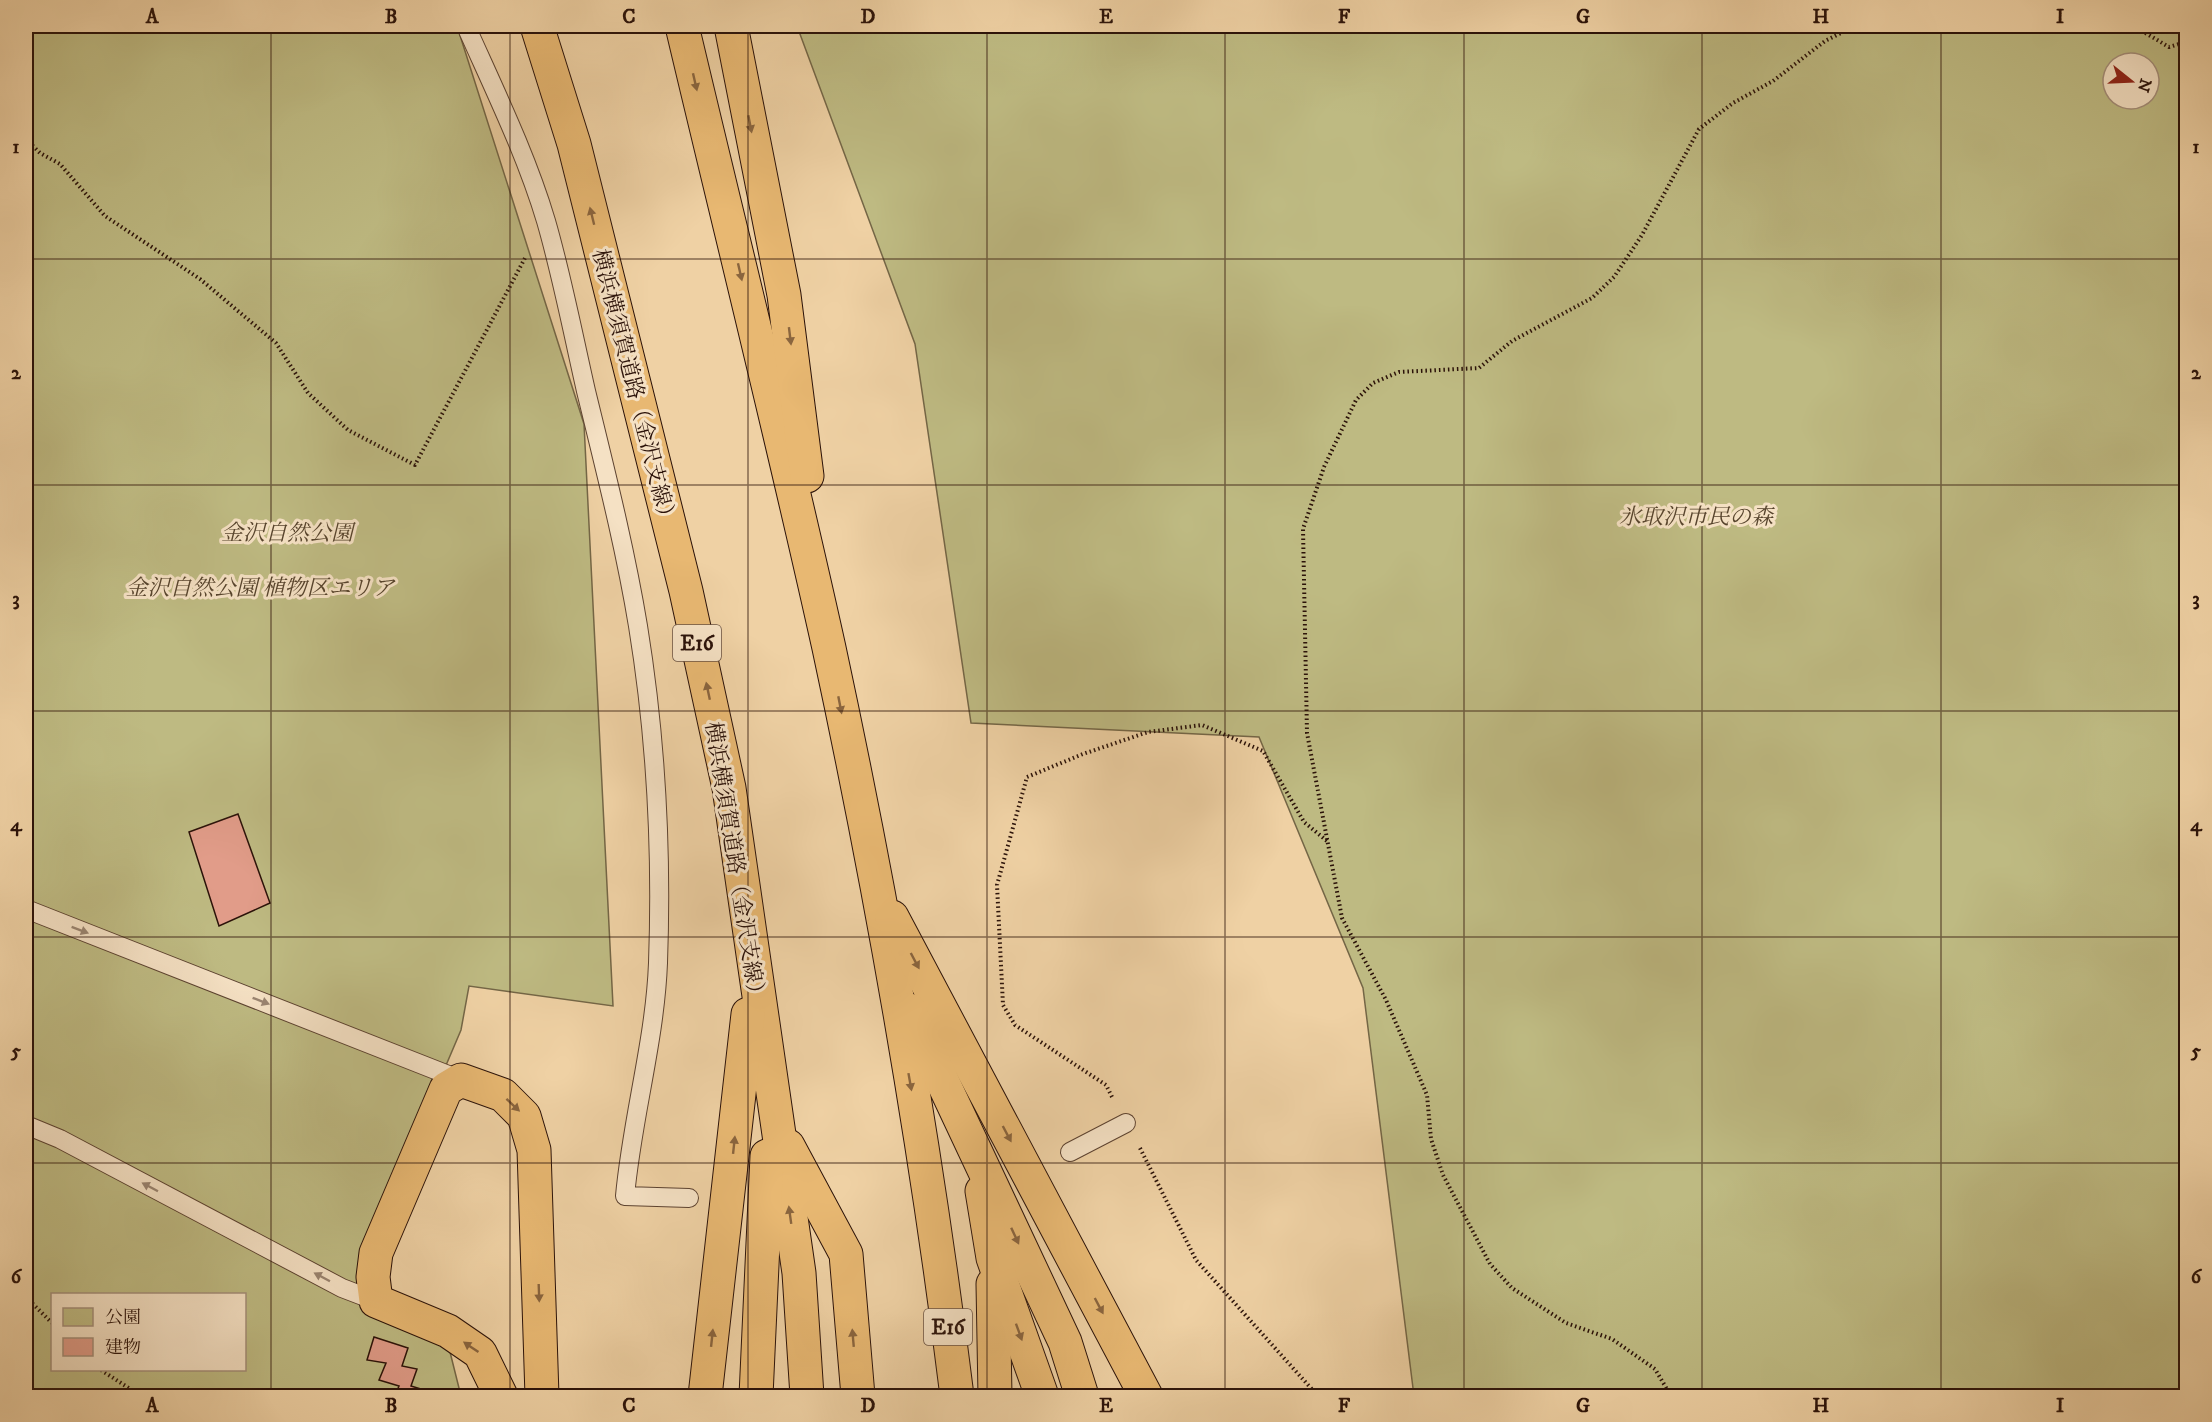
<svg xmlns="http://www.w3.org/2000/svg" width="2212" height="1422" viewBox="0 0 2212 1422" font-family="'IM FELL DW Pica','Noto Serif JP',serif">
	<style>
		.green { fill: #beba82; stroke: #746646; stroke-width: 1.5; fill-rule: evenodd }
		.building { fill: #e19c89; stroke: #2b1209; stroke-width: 1.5 }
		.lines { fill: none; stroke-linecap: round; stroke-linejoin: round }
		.service-casing { stroke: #5c4230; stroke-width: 20 }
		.motorway-casing { stroke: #2b1209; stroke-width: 35 }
		.path { stroke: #2b1209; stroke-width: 4; stroke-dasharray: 1.5 3; stroke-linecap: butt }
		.service { stroke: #f5e1c4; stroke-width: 18 }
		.motorway { stroke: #e8b872; stroke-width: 33 }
		.oneway { fill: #8a653e }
		.oneway2 { fill: #9a8470 }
		.grid { fill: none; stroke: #2b1209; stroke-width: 1.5; stroke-opacity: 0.55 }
		.labels { text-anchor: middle; stroke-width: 6; stroke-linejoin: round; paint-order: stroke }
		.shield { fill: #f5e1c4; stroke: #685041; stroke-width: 1.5 }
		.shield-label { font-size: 21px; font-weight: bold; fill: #2b1209 }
		.street-label { font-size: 22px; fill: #2b1209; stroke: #f5e1c4 }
		.park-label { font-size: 22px; font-style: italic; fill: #57442d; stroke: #f5e1c4 }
		.neatline { fill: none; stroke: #2b1209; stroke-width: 2 }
		.grid-label { font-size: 20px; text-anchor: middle; font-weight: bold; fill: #2b1209 }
	</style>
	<rect width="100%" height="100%" fill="#efd1a4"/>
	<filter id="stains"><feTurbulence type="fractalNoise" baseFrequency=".00333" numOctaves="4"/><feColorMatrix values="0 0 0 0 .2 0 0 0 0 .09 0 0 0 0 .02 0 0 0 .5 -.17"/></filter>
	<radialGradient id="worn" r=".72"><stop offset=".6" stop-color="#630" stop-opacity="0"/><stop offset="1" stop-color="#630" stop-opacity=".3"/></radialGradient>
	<g class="green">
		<path d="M 26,26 L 457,26 L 584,424 L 613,1006 L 469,986 L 461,1030 L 358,1272 L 449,1348 L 461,1396 L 26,1396 ZM 52,1294 L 244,1294 L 244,1370 L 52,1370 Z"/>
		<path d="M 797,26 L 2186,26 L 2186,1396 L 1414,1396 L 1363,988 L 1259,737 L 971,723 L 915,344 ZM 2113,63 L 2149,63 L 2149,99 L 2113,99 Z"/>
	</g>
	<g class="building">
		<polygon points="238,814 270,903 219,926 189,832"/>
		<polygon points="374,1337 408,1348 402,1366 417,1369 411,1386 424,1390 421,1396 395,1396 399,1386 379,1380 386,1363 367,1360"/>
	</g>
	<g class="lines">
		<g class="service-casing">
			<g id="service">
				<path d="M 466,26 C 494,89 526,154 546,221 C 562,276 573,334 586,391 C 605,469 625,547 638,626 C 656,737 662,852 658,963 C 655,1041 632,1118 625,1196 L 689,1198"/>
				<polyline points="26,909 461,1080"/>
				<polyline points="26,1125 60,1139 342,1288 376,1301"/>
				<polyline points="1070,1152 1126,1123"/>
			</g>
		</g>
		<g class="motorway-casing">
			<g id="motorway">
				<polyline points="537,26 574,144 686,591 729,788 799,1273 807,1396"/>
				<path d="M 682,26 C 731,233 783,440 829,648 C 882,895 926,1146 957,1396"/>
				<polyline points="731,26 784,295 807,476"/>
				<polyline points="892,917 1146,1396"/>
				<polyline points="909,1010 1065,1342 1082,1396"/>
				<polyline points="788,1146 846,1254 858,1396"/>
				<polyline points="982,1191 993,1258 1042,1396"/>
				<polyline points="993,1284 995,1396"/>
				<polyline points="501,1396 480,1353 448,1331 376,1301 373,1277 376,1253 446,1089 461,1080 503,1095 524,1116 534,1150 542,1396"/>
				<polyline points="705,1396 748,1014"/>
				<polyline points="756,1396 767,1156"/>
			</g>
		</g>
		<g class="path">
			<polyline points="2124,26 2142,31 2169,47 2186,42"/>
			<polyline points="26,139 40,153 60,164 105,216 200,279 276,343 308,393 348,430 415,465 525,258"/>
			<polyline points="1112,1097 1106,1085 1015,1025 1003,1005 997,885 1027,777 1083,754 1148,732 1202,725 1263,751 1304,822 1327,841"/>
			<polyline points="1140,1148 1196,1260 1318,1396"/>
			<polyline points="26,1297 52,1323"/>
			<polyline points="101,1370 141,1396"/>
			<polyline points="1671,1396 1655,1369 1612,1339 1566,1323 1512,1288 1490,1264 1443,1175 1431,1139 1427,1095 1386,1000 1342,918 1307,733 1303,529 1324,467 1356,400 1373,383 1399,372 1479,368 1512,341 1592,298 1614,277 1642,235 1699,129 1733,103 1773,81 1825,41 1855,26"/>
		</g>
		<use href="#service" class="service"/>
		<use href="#motorway" class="motorway"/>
	</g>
	<defs><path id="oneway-solid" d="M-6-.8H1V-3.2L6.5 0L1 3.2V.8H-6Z" transform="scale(1.5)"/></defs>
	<g class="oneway">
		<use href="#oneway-solid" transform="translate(695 82) rotate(77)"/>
		<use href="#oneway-solid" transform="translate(750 124) rotate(79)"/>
		<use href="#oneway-solid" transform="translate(592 216) rotate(-104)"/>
		<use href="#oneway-solid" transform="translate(740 272) rotate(77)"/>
		<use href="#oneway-solid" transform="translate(790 336) rotate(83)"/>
		<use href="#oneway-solid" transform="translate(708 691) rotate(-102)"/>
		<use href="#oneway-solid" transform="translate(840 705) rotate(79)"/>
		<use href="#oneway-solid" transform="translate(915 961) rotate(62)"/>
		<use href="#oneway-solid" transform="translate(910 1082) rotate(80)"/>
		<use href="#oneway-solid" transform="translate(513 1105) rotate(43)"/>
		<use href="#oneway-solid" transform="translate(1007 1134) rotate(62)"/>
		<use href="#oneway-solid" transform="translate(734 1145) rotate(-84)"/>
		<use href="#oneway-solid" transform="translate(790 1215) rotate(-98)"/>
		<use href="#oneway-solid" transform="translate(1015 1236) rotate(65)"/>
		<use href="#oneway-solid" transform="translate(539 1293) rotate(88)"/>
		<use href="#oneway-solid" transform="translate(1099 1306) rotate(62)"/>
		<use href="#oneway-solid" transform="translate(1019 1332) rotate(70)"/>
		<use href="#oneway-solid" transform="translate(712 1338) rotate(-84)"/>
		<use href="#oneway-solid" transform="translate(853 1338) rotate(-95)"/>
		<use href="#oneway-solid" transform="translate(471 1347) rotate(-146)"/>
	</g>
	<g class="oneway2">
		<use href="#oneway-solid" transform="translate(80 930) rotate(21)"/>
		<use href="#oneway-solid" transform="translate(261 1001) rotate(21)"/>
		<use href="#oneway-solid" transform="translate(150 1187) rotate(-152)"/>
		<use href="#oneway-solid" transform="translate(322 1277) rotate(-152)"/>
	</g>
	<path class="grid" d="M 271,26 L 271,1396M 510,26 L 510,1396M 748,26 L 748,1396M 987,26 L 987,1396M 1225,26 L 1225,1396M 1464,26 L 1464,1396M 1702,26 L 1702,1396M 1941,26 L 1941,1396M 26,259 L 2186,259M 26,485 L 2186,485M 26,711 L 2186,711M 26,937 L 2186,937M 26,1163 L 2186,1163"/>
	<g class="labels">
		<g class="shield">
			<rect x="673" y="625" width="48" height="36" rx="4.5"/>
			<rect x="924" y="1309" width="48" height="36" rx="4.5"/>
		</g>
		<g class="shield-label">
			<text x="697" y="650">E16</text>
			<text x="948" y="1334">E16</text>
		</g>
		<g class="street-label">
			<text transform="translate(635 388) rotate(76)" y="8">横浜横須賀道路（金沢支線）</text>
			<text transform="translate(736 863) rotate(81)" y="8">横浜横須賀道路（金沢支線）</text>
		</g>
		<g class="park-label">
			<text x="1696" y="524">氷取沢市民の森</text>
			<text x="287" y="540">金沢自然公園</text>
			<text x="260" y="595">金沢自然公園 植物区エリア</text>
		</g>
	</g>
	<rect width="2212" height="1422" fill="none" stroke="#efd1a4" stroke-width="66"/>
	<rect x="51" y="1293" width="195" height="78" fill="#f5e1c4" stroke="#a48e79" stroke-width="1.5"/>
	<rect x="63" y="1308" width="30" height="18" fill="#beba82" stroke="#a48e79" stroke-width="1.5"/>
	<text x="105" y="1323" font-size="18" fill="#2b1209">公園</text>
	<rect x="63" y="1338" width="30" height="18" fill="#e19c89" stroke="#a48e79" stroke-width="1.5"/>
	<text x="105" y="1353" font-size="18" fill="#2b1209">建物</text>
	<g transform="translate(2131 81) rotate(108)"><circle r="28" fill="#f5e1c4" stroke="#a48e79" stroke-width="1.5"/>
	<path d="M0-4.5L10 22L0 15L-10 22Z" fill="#8f2418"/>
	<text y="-9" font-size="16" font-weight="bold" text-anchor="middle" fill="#2b1209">N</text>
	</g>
	<rect x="33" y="33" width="2146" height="1356" class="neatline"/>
	<g class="grid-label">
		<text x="152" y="23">A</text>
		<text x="391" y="23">B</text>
		<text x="629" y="23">C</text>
		<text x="868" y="23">D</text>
		<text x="1106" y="23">E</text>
		<text x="1344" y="23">F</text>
		<text x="1583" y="23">G</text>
		<text x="1821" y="23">H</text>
		<text x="2060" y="23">I</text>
		<text x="16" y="153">1</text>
		<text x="2196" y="153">1</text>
		<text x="16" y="379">2</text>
		<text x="2196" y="379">2</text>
		<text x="16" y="605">3</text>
		<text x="2196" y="605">3</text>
		<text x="16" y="831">4</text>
		<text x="2196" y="831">4</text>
		<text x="16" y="1057">5</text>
		<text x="2196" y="1057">5</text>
		<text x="16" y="1283">6</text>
		<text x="2196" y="1283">6</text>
		<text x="152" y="1412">A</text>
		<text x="391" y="1412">B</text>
		<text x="629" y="1412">C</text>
		<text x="868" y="1412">D</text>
		<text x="1106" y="1412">E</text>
		<text x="1344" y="1412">F</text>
		<text x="1583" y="1412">G</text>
		<text x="1821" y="1412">H</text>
		<text x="2060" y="1412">I</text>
	</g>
	<rect width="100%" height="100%" filter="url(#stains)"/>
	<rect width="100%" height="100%" fill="url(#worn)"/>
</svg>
